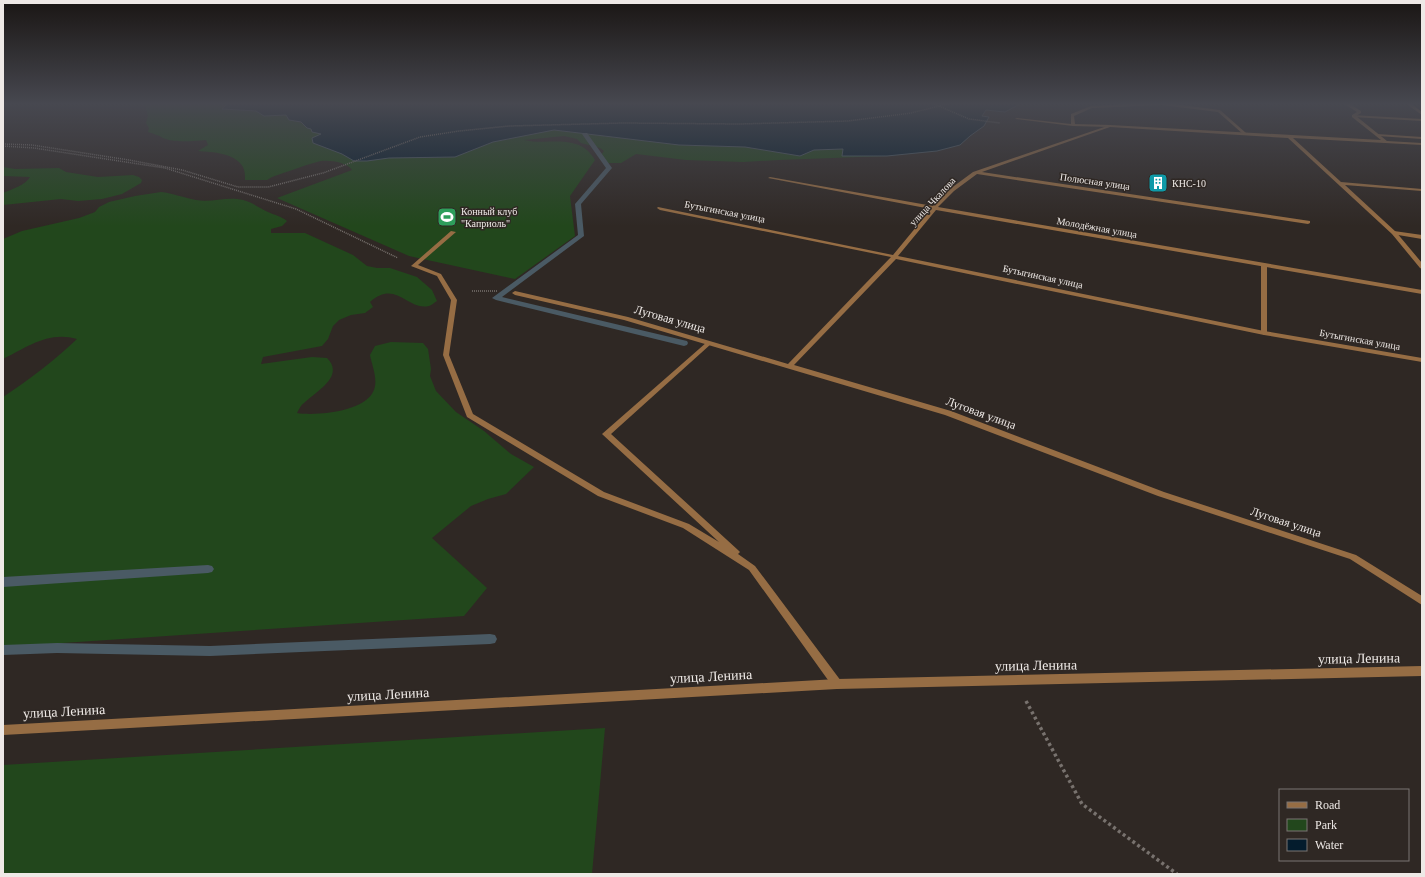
<svg xmlns="http://www.w3.org/2000/svg" width="1425" height="877" viewBox="0 0 1425 877" font-family="'Times New Roman',serif">
	<style>
		.green { fill: #22471c }
		.water { fill: #041c2d; stroke: #4a5a64 }
		.lines { fill: none; stroke-linecap: round; stroke-linejoin: round }
		.stream { fill: #4a5a64; fill-rule: evenodd }
		.path-far1 { stroke: #78726e; stroke-width: 1.5; stroke-dasharray: 1 1; stroke-linecap: butt }
		.path { stroke: #78726e; stroke-width: 3.5; stroke-dasharray: 3 3; stroke-linecap: butt }
		.service { fill: #966d44; fill-rule: evenodd }
		.minor { fill: #966d44; fill-rule: evenodd }
		.tertiary { fill: #966d44; fill-rule: evenodd }
		.labels { text-anchor: middle; stroke-width: 3; stroke-linejoin: round; paint-order: stroke }
		.far-street-label { font-size: 10px; fill: #eee9e6; stroke: #2f2824 }
		.far-poi-label { font-size: 10px; fill: #eee9e6; stroke: #2f2824; text-anchor: start }
		.street-label { font-size: 12px; fill: #eee9e6; stroke: #2f2824 }
		.near-street-label { font-size: 14px; fill: #eee9e6; stroke: #2f2824 }
	</style>
	<rect width="100%" height="100%" fill="#2f2824"/>
	<g class="green">
		<path d="M 133,103 L 224,103 L 226,104 L 222,109 L 256,111 L 264,116 L 286,115 L 289,120 C 305,122 309,129 322,134 L 313,143 L 342,154 L 354,161 L 367,161 L 389,158 L 455,157 L 493,142 L 554,130 L 679,145 L 745,147 L 800,156 L 814,150 L 843,149 L 842,156 L 886,156 L 779,160 L 743,162 L 686,160 L 636,154 L 621,163 L 604,163 L 601,155 L 604,151 L 600,148 L 581,143 L 577,139 L 564,136 L 524,140 C 548,146 579,132 595,160 L 570,196 L 575,236 L 515,279 L 409,256 L 277,198 L 352,170 C 347,162 326,159 317,162 C 302,166 287,172 272,177 L 267,180 L 245,180 C 245,176 245,171 243,167 C 235,153 213,152 198,151 L 208,145 L 206,140 C 194,141 174,143 163,138 C 158,135 154,134 148,132 L 149,128 L 146,123 L 148,116 L 145,105 L 132,105 Z"/>
		<path d="M 3,167 L 15,169 L 59,168 L 66,172 L 98,177 L 133,175 L 139,177 L 142,180 L 141,183 L 122,194 L 102,199 L 78,201 L 61,199 L 3,205 L 3,193 C 12,189 26,185 30,177 L 3,176 Z"/>
		<path d="M 161,192 C 173,193 184,198 196,200 C 212,203 227,196 243,200 C 252,202 259,208 268,212 C 274,215 281,216 287,221 L 282,226 L 271,229 L 271,233 L 305,233 L 353,255 L 367,266 L 377,268 L 390,268 L 417,277 L 432,290 L 437,301 C 435,302 432,305 429,306 C 407,311 396,279 370,302 L 373,307 L 365,313 L 351,315 L 339,320 L 333,326 L 328,339 L 322,346 L 263,357 L 261,364 L 312,357 L 327,358 C 345,376 317,391 304,403 C 301,405 299,409 297,413 C 316,416 363,412 373,392 C 379,381 372,366 370,355 L 375,346 L 391,342 L 423,343 L 428,349 L 431,369 L 430,376 L 436,391 L 456,412 L 484,431 L 511,454 L 534,467 L 506,494 L 488,499 L 471,506 L 432,538 L 487,588 L 464,616 L 3,647 L 3,397 C 30,379 54,361 77,339 C 48,331 28,347 3,359 L 3,239 L 22,231 L 79,218 L 95,212 L 99,207 L 109,202 L 135,196 Z"/>
		<polygon points="605,728 592,874 3,874 3,765"/>
	</g>
	<polygon class="water" points="224,103 1022,103 1005,112 986,110 982,116 989,117 984,126 970,136 960,145 937,151 887,156 842,156 843,149 814,150 800,156 745,147 679,145 554,130 493,142 455,157 389,158 367,161 354,161 342,154 313,143 312,138 321,134 312,132 311,129 307,128 301,122 289,120 286,115 264,116 256,111 222,109 226,105"/>
	<g class="lines">
		<g class="stream">
			<polygon points="583,133 587,133 612,168 581,204 584,236 502,297 687,341 688,343 687,345 684,346 496,300 492,298 578,235 575,204 606,168 582,134"/>
			<polygon points="208,565 212,566 214,569 212,572 208,573 3,587 3,577"/>
			<polygon points="490,634 495,635 497,639 495,643 490,644 210,656 57,653 3,655 3,645 57,643 210,646"/>
		</g>
		<g class="path-far1">
			<polyline points="932,103 969,119 1000,123"/>
			<polyline points="3,144 32,145 129,160 182,170 238,187 268,187 323,173 420,137 459,131 509,126 623,123 739,124 848,121 911,113 951,103"/>
			<polyline points="3,146 34,148 165,168 296,209 398,258"/>
			<polyline points="472,291 497,291"/>
		</g>
		<polyline class="path" points="1026,701 1082,804 1177,874"/>
		<g class="service">
			<polygon points="1147,103 1167,103 1220,110 1246,133 1243,134 1218,112 1162,105 1092,108 1074,116 1075,124 1111,125 1110,127 1073,126 1015,119 1017,118 1071,124 1071,114 1091,106"/>
			<polygon points="1405,103 1410,103 1422,112 1422,115"/>
			<polygon points="1352,115 1422,119 1422,121 1353,117"/>
			<polygon points="1377,134 1422,137 1422,139 1378,136 1377,136"/>
			<polygon points="451,231 456,232 418,265 441,274 457,300 449,355 473,414 604,492 689,524 719,542 602,434 707,342 711,342 711,344 611,434 738,550 740,552 738,554 755,566 841,681 843,684 841,687 837,689 833,687 749,570 683,528 598,496 467,417 443,355 451,300 437,276 411,266"/>
			<polygon points="1394,231 1422,235 1422,239 1392,234 1392,232"/>
			<polygon points="1264,263 1267,265 1267,333 1264,335 1261,333 1261,265"/>
		</g>
		<polygon class="minor" points="1343,103 1348,103 1361,111 1361,113 1356,116 1387,141 1422,143 1422,145 1293,138 1341,182 1422,189 1422,191 1345,185 1396,232 1422,263 1422,269 1420,268 1392,234 1288,138 1110,127 982,172 1310,221 1310,223 1308,224 977,174 954,191 938,207 1422,290 1422,294 936,210 898,256 1264,331 1422,358 1422,362 1264,335 896,259 794,365 951,411 1164,492 1356,555 1422,596 1422,605 1350,559 1158,496 945,415 624,320 515,295 512,293 515,291 628,317 788,364 891,257 660,210 657,208 658,207 893,255 931,209 768,178 770,177 933,206 950,189 973,172 1110,125 1381,140 1352,117 1352,115 1357,112"/>
		<polygon class="tertiary" points="1422,666 1422,676 837,689 3,735 3,725 837,679"/>
	</g>
	<linearGradient id="sky" x2="0" y2="1"><stop stop-color="#1a1614"/><stop offset="0.46" stop-color="#474850"/><stop offset="1" stop-color="#474850" stop-opacity="0"/></linearGradient>
	<rect width="1425" height="226" fill="url(#sky)"/>
	<defs>
		<g id="building-square" transform="scale(1)"><rect x="-9" y="-9" width="18" height="18" rx="4" fill="#0f9aa8" stroke="#2f2824"/><path d="M-4-6H4V6H1V3H-1V6H-4ZM-2.5-4.3h1.7v1.8h-1.7ZM.8-4.3h1.7v1.8H.8ZM-2.5-1h1.7V.8h-1.7ZM.8-1h1.7V.8H.8Z" fill="#fff"/></g>
		<g id="stadium-square" transform="scale(1)"><rect x="-9" y="-9" width="18" height="18" rx="4" fill="#2e9e5b" stroke="#2f2824"/><path d="M0-5a6.5 5 0 1 0 0 10a6.5 5 0 1 0 0-10ZM-3.5-1.8h7v3.6h-7Z" fill="#fff"/></g>
	</defs>
	<g fill-rule="evenodd">
		<use href="#building-square" x="1158" y="183"/>
		<use href="#stadium-square" x="447" y="217"/>
	</g>
	<g class="labels">
		<g class="far-street-label">
			<text transform="translate(1095 181) rotate(8)" y="4">Полюсная улица</text>
			<text transform="translate(932 201) rotate(-47)" y="4">улица Чкалова</text>
			<text transform="translate(725 211) rotate(11)" y="4">Бутыгинская улица</text>
			<text transform="translate(1097 227) rotate(10)" y="4">Молодёжная улица</text>
			<text transform="translate(1043 276) rotate(12)" y="4">Бутыгинская улица</text>
			<text transform="translate(1360 339) rotate(10)" y="4">Бутыгинская улица</text>
		</g>
		<g class="far-poi-label">
			<text x="1172" y="187">КНС-10</text>
			<text x="461" y="215">Конный клуб<tspan x="461" dy="12">"Каприоль"</tspan></text>
		</g>
		<g class="street-label">
			<text transform="translate(670 319) rotate(16)" y="4">Луговая улица</text>
			<text transform="translate(981 413) rotate(20)" y="4">Луговая улица</text>
			<text transform="translate(1286 522) rotate(18)" y="4">Луговая улица</text>
		</g>
		<g class="near-street-label">
			<text transform="translate(1359 658) rotate(-1)" y="5">улица Ленина</text>
			<text transform="translate(1036 665) rotate(-1)" y="5">улица Ленина</text>
			<text transform="translate(711 676) rotate(-3)" y="5">улица Ленина</text>
			<text transform="translate(388 694) rotate(-3)" y="5">улица Ленина</text>
			<text transform="translate(64 711) rotate(-3)" y="5">улица Ленина</text>
		</g>
	</g>
	<rect width="1425" height="877" fill="none" stroke="#eee9e6" stroke-width="8"/>
	<rect x="1279" y="789" width="130" height="72" fill="#2f2824" stroke="#7b7572"/>
	<rect x="1287" y="802" width="20" height="6" fill="#966d44" stroke="#7b7572"/>
	<text x="1315" y="809" font-size="12" fill="#eee9e6">Road</text>
	<rect x="1287" y="819" width="20" height="12" fill="#22471c" stroke="#7b7572"/>
	<text x="1315" y="829" font-size="12" fill="#eee9e6">Park</text>
	<rect x="1287" y="839" width="20" height="12" fill="#041c2d" stroke="#7b7572"/>
	<text x="1315" y="849" font-size="12" fill="#eee9e6">Water</text>
</svg>
